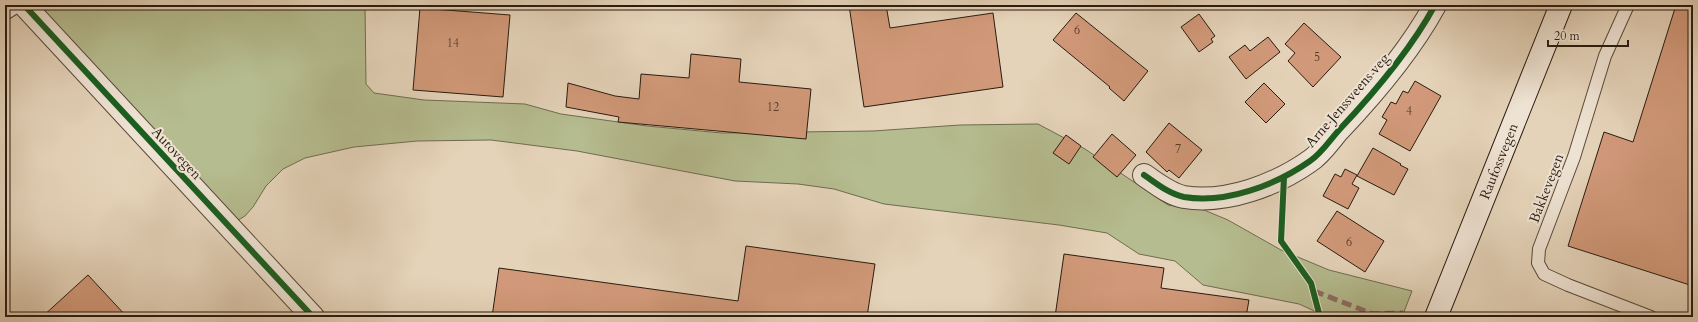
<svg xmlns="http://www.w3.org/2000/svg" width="1698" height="322" viewBox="0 0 1698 322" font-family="Cardo,serif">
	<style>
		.green { fill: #b5bc8f; stroke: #6f6c50 }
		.building { fill: #d19979; stroke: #291b10 }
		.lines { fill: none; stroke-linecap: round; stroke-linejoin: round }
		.service-casing { stroke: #58493a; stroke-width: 14 }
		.minor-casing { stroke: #58493a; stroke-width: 24 }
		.secondary-casing { stroke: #291b10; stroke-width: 24 }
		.service { stroke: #eee2d2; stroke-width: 12 }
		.minor { stroke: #eee2d2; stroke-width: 22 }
		.secondary { stroke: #eee2d2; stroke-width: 22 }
		.quiet { stroke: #8d6e63; stroke-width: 5; stroke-dasharray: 10 5; stroke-linecap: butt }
		.cycleway-casing { stroke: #eee2d2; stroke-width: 8 }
		.cycleway { stroke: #1b5e20; stroke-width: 6 }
		.labels { text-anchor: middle; stroke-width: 4; stroke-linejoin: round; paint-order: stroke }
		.number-label { font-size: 12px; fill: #533a2a }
		.street-label { font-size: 14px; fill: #291b10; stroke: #eee2d2 }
	</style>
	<rect width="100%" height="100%" fill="#e5d3b9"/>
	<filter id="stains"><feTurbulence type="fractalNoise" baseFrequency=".005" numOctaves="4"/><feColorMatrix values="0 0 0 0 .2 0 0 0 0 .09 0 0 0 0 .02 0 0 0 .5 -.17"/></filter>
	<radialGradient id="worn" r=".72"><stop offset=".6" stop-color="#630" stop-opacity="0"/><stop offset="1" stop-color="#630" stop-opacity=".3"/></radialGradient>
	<polygon class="green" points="46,5 365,5 366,84 374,93 424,100 525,104 561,114 647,126 722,133 873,131 960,125 1038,124 1085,149 1168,205 1204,210 1228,220 1281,250 1329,270 1412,291 1402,317 1323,317 1321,314 1299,304 1203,285 1175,261 1139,254 1107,233 1059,225 884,204 834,189 798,184 735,181 577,151 491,140 417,141 354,147 305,158 283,169 266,186 253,207 245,216 235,222 45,32"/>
	<g class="building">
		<polygon points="849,5 886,5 890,28 993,13 1003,87 864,107"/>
		<polygon points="1676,5 1693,5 1693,286 1568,246 1604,132 1633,142"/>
		<polygon points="420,8 510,15 503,97 413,90"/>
		<polygon points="1076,13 1148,71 1124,101 1109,88 1110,87 1053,40"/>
		<polygon points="1199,14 1215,36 1211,39 1213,42 1199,52 1181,27"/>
		<polygon points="1304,23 1341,57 1313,87 1288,61 1295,53 1285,44"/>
		<polygon points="1268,37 1280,52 1246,79 1229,57 1245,45 1250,51"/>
		<polygon points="691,54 741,59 739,82 811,89 806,139 618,122 619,117 566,107 568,83 615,96 639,99 641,74 689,78"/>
		<polygon points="1415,81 1441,96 1410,151 1379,134 1387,120 1382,117 1391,102 1396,104 1403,91 1408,93"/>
		<polygon points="1264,83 1285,104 1266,123 1245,102"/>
		<polygon points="1169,123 1202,150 1179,178 1169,170 1167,172 1146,152"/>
		<polygon points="1112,134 1136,155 1117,177 1093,157"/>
		<polygon points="1066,135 1081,146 1069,164 1053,153"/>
		<polygon points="1373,148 1401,164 1400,165 1408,169 1394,195 1357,176"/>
		<polygon points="1345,169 1357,175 1352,184 1359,188 1348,209 1323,196 1335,174 1341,177"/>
		<polygon points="1337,211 1384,241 1365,272 1317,241"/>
		<polygon points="746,246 875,264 867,317 845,315 844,317 492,317 499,268 738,301"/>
		<polygon points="1064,254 1164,268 1161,288 1249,300 1246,317 1055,317"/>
		<polygon points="88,275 127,317 42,317"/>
	</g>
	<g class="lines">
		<g class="service-casing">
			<g id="service">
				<polyline points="1628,5 1605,56 1574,157 1539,249 1538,263 1544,274 1568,285 1651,317"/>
				<polyline points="5,14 19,5"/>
			</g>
		</g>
		<g class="minor-casing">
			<g id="minor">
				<polyline points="24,5 313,317"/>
				<path d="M 1144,175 C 1156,183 1169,194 1184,197 C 1226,204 1276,185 1310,161 C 1321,154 1330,140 1339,130 C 1375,92 1410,51 1435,5"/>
			</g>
		</g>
		<g class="secondary-casing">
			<g id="secondary">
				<path id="s1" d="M 1436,317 L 1561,5"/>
			</g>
		</g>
		<use href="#service" class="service"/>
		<use href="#minor" class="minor"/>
		<use href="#secondary" class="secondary"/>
		<polyline class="quiet" points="1314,291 1373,314 1403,313"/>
		<g class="cycleway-casing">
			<g id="cycleway">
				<polyline points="24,5 313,317"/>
				<path d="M 1144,175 C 1156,183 1169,194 1184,197 C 1226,204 1276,185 1310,161 C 1321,154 1330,140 1339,130 C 1375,92 1410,51 1435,5"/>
				<polyline points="1284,177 1281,241 1311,283 1320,317"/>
			</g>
		</g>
		<use href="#cycleway" class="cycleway"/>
	</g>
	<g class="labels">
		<g class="number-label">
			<text x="1077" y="34">6</text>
			<text x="453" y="47">14</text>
			<text x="1317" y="61">5</text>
			<text x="773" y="111">12</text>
			<text x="1409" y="115">4</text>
			<text x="1178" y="153">7</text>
			<text x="1349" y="246">6</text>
		</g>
		<g class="street-label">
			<text transform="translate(1347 100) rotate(-49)" y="5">Arne Jenssveens veg</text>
			<text transform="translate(177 153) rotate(47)" y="5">Autovegen</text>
			<text dy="5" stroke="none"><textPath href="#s1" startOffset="168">Raufossvegen</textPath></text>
			<text transform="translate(1546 188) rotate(-69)" y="5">Bakkevegen</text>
		</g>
	</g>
	<rect width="1698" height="322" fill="none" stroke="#e5d3b9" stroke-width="20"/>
	<rect x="6" y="6" width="1686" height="310" fill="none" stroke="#291b10" stroke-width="2"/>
	<rect x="10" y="10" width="1678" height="302" fill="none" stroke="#291b10"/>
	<path d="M1548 40v6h80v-6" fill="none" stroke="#291b10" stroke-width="2"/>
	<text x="1554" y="40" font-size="12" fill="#291b10" stroke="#eee2d2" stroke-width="3" paint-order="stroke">20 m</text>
	<rect width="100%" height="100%" filter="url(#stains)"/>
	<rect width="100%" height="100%" fill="url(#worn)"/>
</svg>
